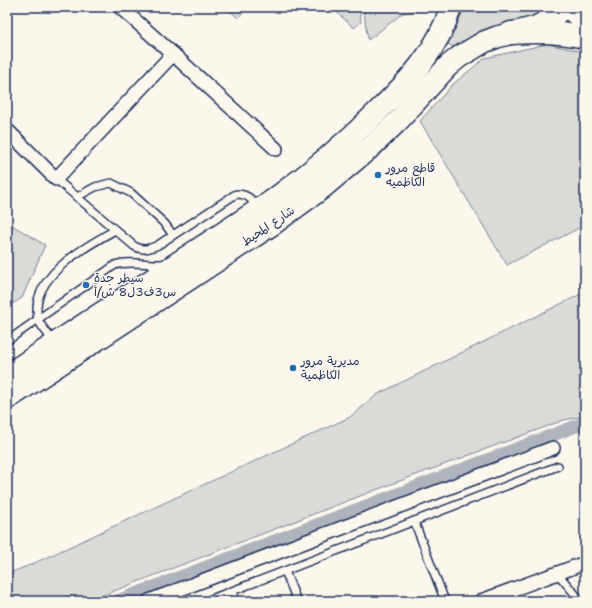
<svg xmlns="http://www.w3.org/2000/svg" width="592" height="608" viewBox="0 0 592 608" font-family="'Shantell Sans','Playpen Sans Arabic',sans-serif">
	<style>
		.green { fill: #dadad7; stroke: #7a849a }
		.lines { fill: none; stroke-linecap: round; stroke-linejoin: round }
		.canal { stroke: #afb3bb; stroke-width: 13 }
		.lane-casing { stroke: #1b2f5e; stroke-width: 10 }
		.street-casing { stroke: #1b2f5e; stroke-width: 16 }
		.primary-casing { stroke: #1b2f5e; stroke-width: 24 }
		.highway-casing { stroke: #1b2f5e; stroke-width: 25 }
		.lane { stroke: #fbf7ec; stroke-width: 7 }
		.street { stroke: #fbf7ec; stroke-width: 13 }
		.primary { stroke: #fbf7ec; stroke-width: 21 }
		.highway { stroke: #fbf7ec; stroke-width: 22 }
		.poi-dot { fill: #1f6fb2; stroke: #fbf7ec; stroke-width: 1.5 }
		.labels { text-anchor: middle; stroke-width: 3; stroke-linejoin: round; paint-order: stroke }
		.poi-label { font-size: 12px; fill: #1b2f5e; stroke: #fbf7ec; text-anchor: start }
		.street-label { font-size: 12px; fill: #1b2f5e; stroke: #fbf7ec }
	</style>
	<rect width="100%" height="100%" fill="#fbf7ec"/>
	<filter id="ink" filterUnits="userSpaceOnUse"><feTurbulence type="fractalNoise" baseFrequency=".025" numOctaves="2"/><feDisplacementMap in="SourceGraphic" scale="8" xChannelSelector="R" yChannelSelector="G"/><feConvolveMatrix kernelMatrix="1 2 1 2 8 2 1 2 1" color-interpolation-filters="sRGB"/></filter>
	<g filter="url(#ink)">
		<g class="green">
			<polygon points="226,7 248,7 238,18"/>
			<polygon points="333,7 359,7 361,22 354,28 332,8"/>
			<polygon points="363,7 422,7 420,10 403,13 368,40"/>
			<polygon points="465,7 553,7 544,14 457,49 448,44"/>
			<polygon points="547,44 585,52 585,225 507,265 420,121 453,84 485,58"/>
			<polygon points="7,222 45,245 22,298 7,307"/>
			<polygon points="583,293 585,296 585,416 564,420 381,488 88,601 7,601 7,574 30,565 350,417 378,394"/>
		</g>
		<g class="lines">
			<polyline class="canal" points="117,601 579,425 585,424"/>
			<g class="lane-casing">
				<g id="lane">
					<path d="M 56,179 L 134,246 C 142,251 149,249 158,245 L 236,194 C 248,194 251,199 258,208"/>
					<polyline points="77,197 95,187 111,183 131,193 165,224 173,235"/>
					<path d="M 7,341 L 115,265 C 128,260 149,265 164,264"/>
					<path d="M 54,342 C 49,335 41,327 38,319 C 37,315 37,310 37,307 C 39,272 88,245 115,230"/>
					<polyline points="414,521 445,601"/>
					<polyline points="285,571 297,601"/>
					<polyline points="557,573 581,601"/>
					<polyline points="232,591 235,601"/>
					<polyline points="206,601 558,466"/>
				</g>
			</g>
			<g class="street-casing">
				<g id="street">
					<polyline points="120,7 173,54 276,149"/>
					<polyline points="7,130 56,179 173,54"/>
					<polyline points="149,601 553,448"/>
					<polyline points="481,601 585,563"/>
				</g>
			</g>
			<g class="primary-casing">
				<g id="primary">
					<path d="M 7,375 L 273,200 C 310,173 343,146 376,113 C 409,81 437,52 451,7"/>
					<polyline points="7,399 273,224 321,189 372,146 399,120 448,66 459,57 484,42 497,37 536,27 547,21 565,7"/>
				</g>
			</g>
			<g class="highway-casing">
				<g id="highway">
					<polyline points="568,7 585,21"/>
					<path d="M 511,33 C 536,31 560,31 585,37"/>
				</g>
			</g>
			<use href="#lane" class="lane"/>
			<use href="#street" class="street"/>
			<use href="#primary" class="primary"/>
			<use href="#highway" class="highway"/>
		</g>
	</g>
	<g class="poi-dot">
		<circle cx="378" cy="175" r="4"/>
		<circle cx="86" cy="285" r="4"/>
		<circle cx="293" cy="368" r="4"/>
	</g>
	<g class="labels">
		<g class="poi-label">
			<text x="386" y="172">قاطع مرور<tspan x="386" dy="14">الكاظميه</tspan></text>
			<text x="94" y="282">سيطر جدة<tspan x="94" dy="14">س3ف3ل8 ش/أ</tspan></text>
			<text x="301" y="365">مديرية مرور<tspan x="301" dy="14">الكاظمية</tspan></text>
		</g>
		<g class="street-label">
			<text transform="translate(268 226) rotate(-34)" y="4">شارع المحيط</text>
		</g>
	</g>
	<rect width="592" height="608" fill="none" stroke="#fbf7ec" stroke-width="24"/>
	<rect x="12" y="12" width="568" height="584" fill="none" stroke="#1b2f5e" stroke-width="1.5" filter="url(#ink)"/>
</svg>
